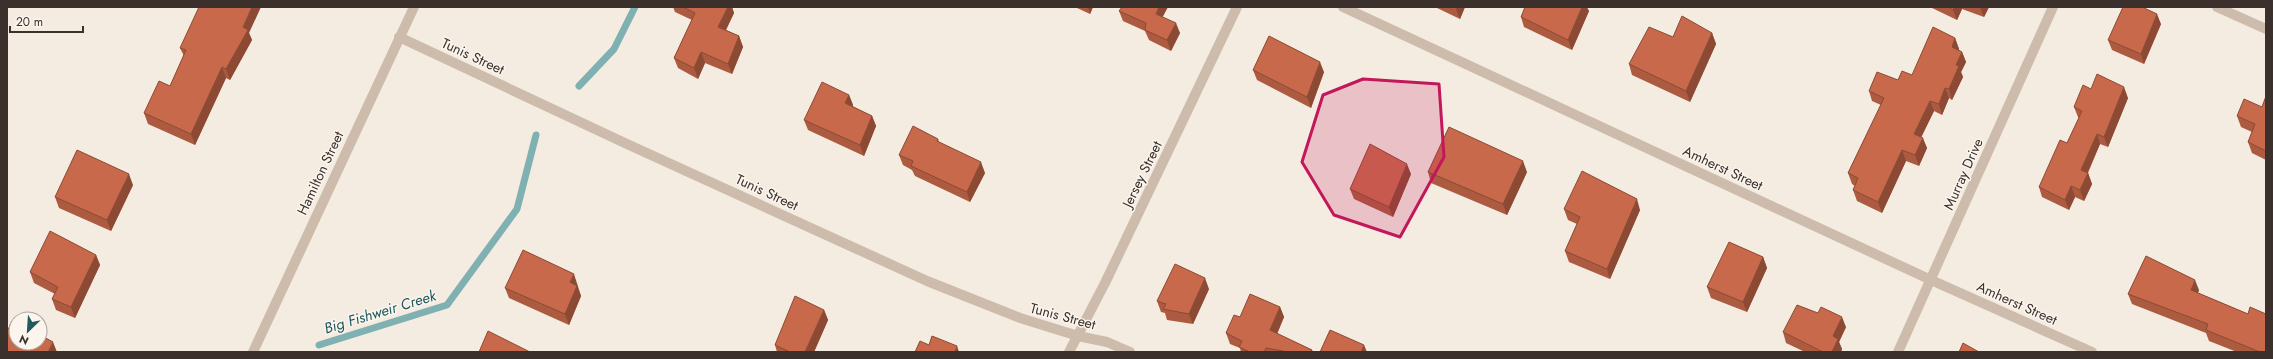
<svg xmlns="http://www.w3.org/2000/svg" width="2273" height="359" viewBox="0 0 2273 359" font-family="Jost,sans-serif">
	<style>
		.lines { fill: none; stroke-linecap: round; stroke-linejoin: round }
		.stream { stroke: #7fb0b2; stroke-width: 7 }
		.minor { stroke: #cdbbac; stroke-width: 10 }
		.tertiary { stroke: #cdbbac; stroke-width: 10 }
		.wall { fill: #ac5a40 }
		.shaded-wall { fill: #8c4a34 }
		.building { fill: #c8694b; stroke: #8c4a34 }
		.marked { fill: #c2185b; fill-opacity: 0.2; stroke: #c2185b; stroke-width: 3; stroke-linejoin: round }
		.labels { text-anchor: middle; stroke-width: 3; stroke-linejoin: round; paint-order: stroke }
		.street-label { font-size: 14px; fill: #3b302b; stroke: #fbf5ee }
		.water-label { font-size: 15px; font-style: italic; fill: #1f5a5e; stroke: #fbf5ee }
	</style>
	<rect width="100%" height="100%" fill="#f4ebe1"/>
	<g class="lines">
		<g class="stream">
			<polyline points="579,86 614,49 635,7"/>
			<polyline points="319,345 447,305 517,209 536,135"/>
		</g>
		<g class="minor">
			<polyline points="1343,7 1931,280 2092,352"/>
			<polyline points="2217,7 2266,29"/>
			<polyline points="399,37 627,144 927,281 1020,318 1078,336 1107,342 1130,352"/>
			<polyline points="1069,352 1105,283 1237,7"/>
			<polyline points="1898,352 2053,7"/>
		</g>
		<polyline class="tertiary" points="253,352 414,7"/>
	</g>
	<g class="wall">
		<polygon points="673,7 732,7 734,13 726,30 739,36 743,47 732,74 705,63 698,79 678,68 674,58 692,20 675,12"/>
		<polygon points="1075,7 1093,7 1090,14"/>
		<polygon points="1435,7 1465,7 1460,19"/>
		<polygon points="1930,7 1989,7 1984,17 1962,9 1957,20"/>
		<polygon points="1119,11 1163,17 1180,33 1171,51 1149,40 1145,31 1123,21"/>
		<polygon points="1589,11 1572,50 1524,27 1521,17"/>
		<polygon points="2161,24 2144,64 2112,50 2108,40"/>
		<polygon points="249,33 252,40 230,80 226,78 195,145 148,124 144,113 170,86 184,56 180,48"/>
		<polygon points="1712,33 1716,44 1690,102 1632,75 1629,64 1673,37"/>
		<polygon points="1955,38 1959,49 1959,50 1962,52 1966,62 1961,72 1963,77 1952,100 1949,98 1942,115 1934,111 1921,137 1927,148 1919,166 1906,161 1882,213 1857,201 1853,190 1855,186 1852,184 1848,173 1881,105 1872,101 1869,91 1912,75"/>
		<polygon points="1253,70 1324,72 1311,108 1257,80"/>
		<polygon points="2091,89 2128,98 2108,147 2100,144 2088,173 2092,184 2084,201 2075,197 2069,210 2042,197 2039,187 2067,143 2079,118 2078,117 2074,107"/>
		<polygon points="849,95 853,105 852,106 872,116 876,126 864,156 808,130 804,120"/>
		<polygon points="2266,96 2266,160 2252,153 2248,142 2252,132 2241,127 2237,116 2262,107"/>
		<polygon points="938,139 939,142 985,173 970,202 915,176 912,170 903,165 899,155"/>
		<polygon points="1428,172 1527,172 1507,215 1431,183"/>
		<polygon points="1411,174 1393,217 1354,199 1350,189"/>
		<polygon points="133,185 111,231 59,208 55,197"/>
		<polygon points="1564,209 1640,210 1610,279 1569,262 1565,251 1577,224 1568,220"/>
		<polygon points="96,255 100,265 75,318 56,310 52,299 55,294 34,283 30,272"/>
		<polygon points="1763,257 1767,268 1747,312 1711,298 1707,287"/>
		<polygon points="578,285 577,286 581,296 569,325 509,298 505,288"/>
		<polygon points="1209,289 1193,324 1167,320 1165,313 1161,312 1157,301"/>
		<polygon points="2199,290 2198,293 2248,314 2266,352 2237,352 2209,341 2206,333 2132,304 2128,294"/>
		<polygon points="1280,307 1284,317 1277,334 1312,350 1313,352 1241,352 1240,348 1230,344 1226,333 1240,317"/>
		<polygon points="824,310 828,320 814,352 777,352 775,345"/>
		<polygon points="1846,327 1839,342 1842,349 1841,352 1805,352 1786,343 1783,332"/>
	</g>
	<g class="shaded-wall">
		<polygon points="252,7 261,7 249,33 252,40 230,80 226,69 243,27"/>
		<polygon points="728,7 732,7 734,13 722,38 718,27"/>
		<polygon points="1088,7 1093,7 1090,14"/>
		<polygon points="1159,7 1168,7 1159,24 1156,14"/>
		<polygon points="1457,7 1465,7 1460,19 1456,9"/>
		<polygon points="1582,7 1587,7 1589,11 1572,50 1568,40"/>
		<polygon points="1954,7 1961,7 1962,9 1957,20 1953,10"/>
		<polygon points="1980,7 1989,7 1984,17"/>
		<polygon points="2157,14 2161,24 2144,64 2141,54"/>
		<polygon points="1176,23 1180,33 1171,51 1167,40"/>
		<polygon points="1712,33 1716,44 1690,102 1686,91"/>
		<polygon points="739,36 743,47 732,74 728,64"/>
		<polygon points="1955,38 1959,49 1956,58 1952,47"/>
		<polygon points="701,52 705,63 698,79 694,68"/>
		<polygon points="1962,52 1966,62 1961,72 1963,77 1952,100 1949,89 1956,65"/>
		<polygon points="1320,62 1324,72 1311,108 1307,97"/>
		<polygon points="222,67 226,78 195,145 191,134"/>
		<polygon points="2124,87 2128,98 2108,147 2104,137"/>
		<polygon points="1945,88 1949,98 1942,115 1939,104"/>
		<polygon points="849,95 853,105 849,113 845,103"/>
		<polygon points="1930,101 1934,111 1918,144 1914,134"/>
		<polygon points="872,116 876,126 864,156 860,145"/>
		<polygon points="2097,134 2100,144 2084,180 2081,170"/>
		<polygon points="1923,138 1927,148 1919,166 1915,155"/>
		<polygon points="1902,150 1906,161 1882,213 1878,202"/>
		<polygon points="1523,161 1527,172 1507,215 1503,204"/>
		<polygon points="981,162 985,173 970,202 967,192"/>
		<polygon points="1407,164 1411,174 1393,217 1389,207"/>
		<polygon points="2088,173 2092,184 2084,201 2080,190"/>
		<polygon points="129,174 133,185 111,231 107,220"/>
		<polygon points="2071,186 2075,197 2069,210 2065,200"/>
		<polygon points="1637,199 1640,210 1610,279 1607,269"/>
		<polygon points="96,255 100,265 75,318 71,307"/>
		<polygon points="1763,257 1767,268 1747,312 1743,302"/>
		<polygon points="574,274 581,296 569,325 565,314 570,282"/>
		<polygon points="1205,278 1209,289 1193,324 1189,314"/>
		<polygon points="2195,280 2199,290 2195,300 2191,290"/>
		<polygon points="1280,307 1284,317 1274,341 1270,330"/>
		<polygon points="824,310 828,320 814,352 805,352"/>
		<polygon points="1842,317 1846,327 1839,342 1842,349 1841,352 1832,352 1833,336"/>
		<polygon points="53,342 57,352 48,352"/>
		<polygon points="1364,345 1367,352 1361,352"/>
		<polygon points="957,346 959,352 955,352"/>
	</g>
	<g class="building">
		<polygon points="199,7 252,7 243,27 248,30 226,69 222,67 191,134 144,113 159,81 170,86 186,50 180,48"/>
		<polygon points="683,7 728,7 718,27 739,36 728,64 701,52 694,68 674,58 695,13"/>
		<polygon points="1122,7 1159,7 1156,14 1176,23 1167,40 1145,30 1146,23 1119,11"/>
		<polygon points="1525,7 1582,7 1568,40 1521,17"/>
		<polygon points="1948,7 1954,7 1953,10"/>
		<polygon points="2123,7 2142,7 2157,14 2141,54 2108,40"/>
		<polygon points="1682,16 1712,33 1686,91 1629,64 1649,27 1673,37"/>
		<polygon points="1933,27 1955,38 1952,47 1962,52 1956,65 1959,66 1949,89 1945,88 1939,104 1930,101 1914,134 1923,138 1915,155 1902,150 1878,202 1853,190 1858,178 1848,173 1884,98 1869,91 1877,72 1898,80 1902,71 1912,75"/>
		<polygon points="1269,36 1320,62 1307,97 1253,70"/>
		<polygon points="2097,74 2124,87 2104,137 2097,134 2081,170 2088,173 2080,190 2071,186 2065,200 2039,187 2060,140 2067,143 2082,111 2074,107 2083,85 2091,89"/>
		<polygon points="822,82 849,95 845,103 872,116 860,145 804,120"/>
		<polygon points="2266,96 2266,151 2248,142 2255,124 2237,116 2244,99 2262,107"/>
		<polygon points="913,126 938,139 937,141 981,162 967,192 911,166 913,161 899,155"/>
		<polygon points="1449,127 1523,161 1503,204 1428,172"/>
		<polygon points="1370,144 1407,164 1389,207 1350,189"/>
		<polygon points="77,150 129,174 107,220 55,197"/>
		<polygon points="1582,171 1637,199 1607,269 1565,251 1580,217 1564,209"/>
		<polygon points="50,231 96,255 71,307 52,299 58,287 30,272"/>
		<polygon points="1729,242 1763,257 1743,302 1707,287"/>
		<polygon points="523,250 574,274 570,282 577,286 565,314 505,288"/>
		<polygon points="2146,256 2195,280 2191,290 2248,314 2250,307 2266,314 2266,352 2260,352 2206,330 2208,324 2128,294"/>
		<polygon points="1175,264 1205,278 1189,314 1163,309 1166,304 1157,301"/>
		<polygon points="1250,294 1280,307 1270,330 1312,350 1311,352 1288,352 1266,348 1264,352 1250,352 1239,347 1242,341 1226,333 1234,315 1240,317"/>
		<polygon points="795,296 824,310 805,352 790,352 775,345"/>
		<polygon points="1797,305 1818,313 1821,307 1842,317 1833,336 1838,339 1832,352 1823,352 1783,332"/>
		<polygon points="12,321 16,322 16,343 40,343 40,335 53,342 48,352 7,352 7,332"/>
		<polygon points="1330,330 1364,345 1361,352 1320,352"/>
		<polygon points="488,331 530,352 479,352"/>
		<polygon points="932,336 957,346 955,352 915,352 920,341 929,345"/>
		<polygon points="1963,343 1979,352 1959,352"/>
	</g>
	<path class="marked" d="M 1363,79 L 1439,84 L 1444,157 L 1400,237 L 1334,215 L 1302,162 L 1323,95 Z"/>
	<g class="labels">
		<g class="street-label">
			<text transform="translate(473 56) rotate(25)" y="5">Tunis Street</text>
			<text transform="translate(1723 168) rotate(25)" y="5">Amherst Street</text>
			<text transform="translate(320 173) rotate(-65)" y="5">Hamilton Street</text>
			<text transform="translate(1142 174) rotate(-64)" y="5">Jersey Street</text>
			<text transform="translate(1963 174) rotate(-66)" y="5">Murray Drive</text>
			<text transform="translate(767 192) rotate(25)" y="5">Tunis Street</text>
			<text transform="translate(2017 303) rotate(24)" y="5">Amherst Street</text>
			<text transform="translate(1063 316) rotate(15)" y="5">Tunis Street</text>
		</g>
		<g class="water-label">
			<text transform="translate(380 312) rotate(-17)" y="5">Big Fishweir Creek</text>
		</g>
	</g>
	<rect width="2273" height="359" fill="none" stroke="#3b302b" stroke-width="16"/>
	<g transform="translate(28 331) rotate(205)"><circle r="19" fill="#fbf5ee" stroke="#aea6a0"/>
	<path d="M0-3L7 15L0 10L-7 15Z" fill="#1f5a5e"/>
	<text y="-6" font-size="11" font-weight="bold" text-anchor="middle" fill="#3b302b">N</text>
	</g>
	<path d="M10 26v6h73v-6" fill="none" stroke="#3b302b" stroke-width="2"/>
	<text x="16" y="26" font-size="12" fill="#3b302b" stroke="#fbf5ee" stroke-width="3" paint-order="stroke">20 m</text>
</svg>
